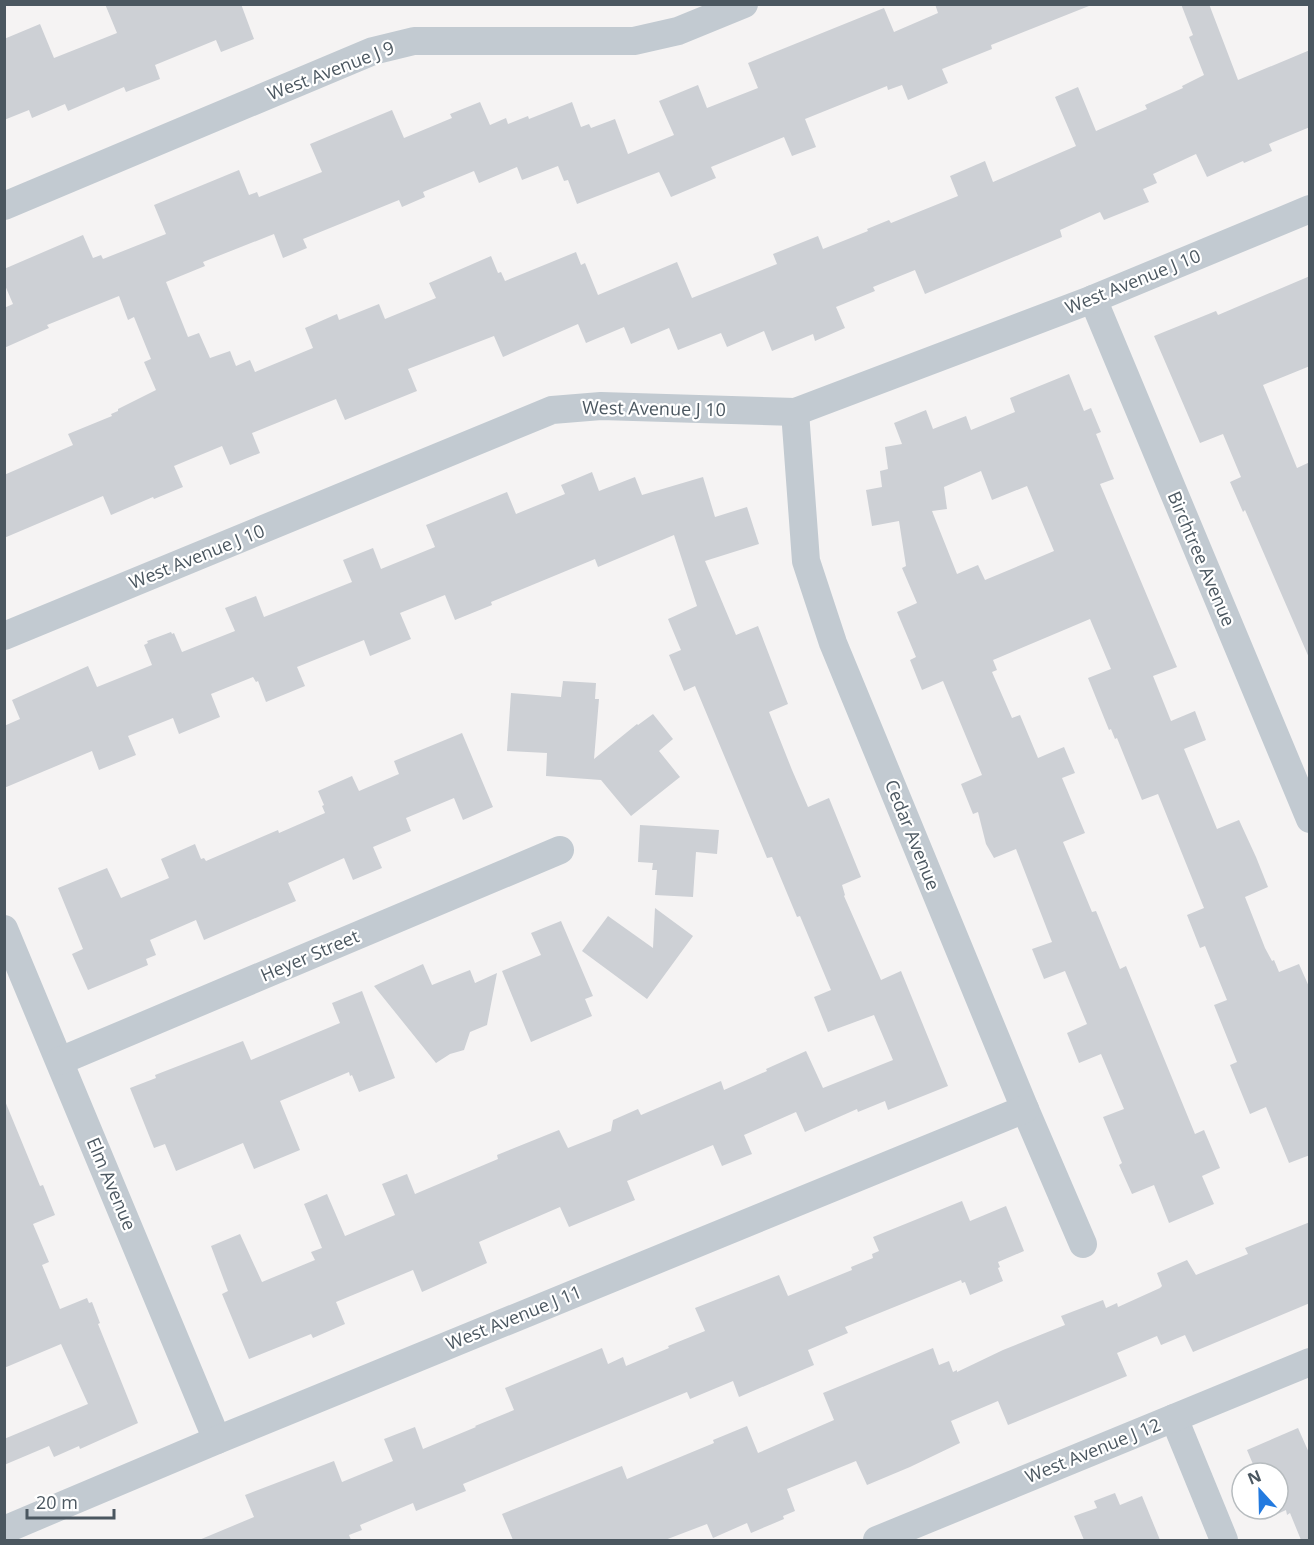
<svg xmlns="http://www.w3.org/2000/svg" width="1314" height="1545" viewBox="0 0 1314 1545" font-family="'Open Sans',sans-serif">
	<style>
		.building { fill: #cdd0d5; fill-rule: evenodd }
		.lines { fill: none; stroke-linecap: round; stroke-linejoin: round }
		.street { stroke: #c2cad1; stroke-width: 28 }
		.labels { text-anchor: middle; stroke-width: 4.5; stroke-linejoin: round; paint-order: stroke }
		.street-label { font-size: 18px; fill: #4b5760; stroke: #fff }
	</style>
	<rect width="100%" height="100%" fill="#f5f3f3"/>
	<g class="building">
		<polygon points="105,4 241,4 254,39 221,52 216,40 155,65 160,79 126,92 124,87 68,111 65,104 32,118 29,110 4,120 4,39 40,24 54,58 117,33"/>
		<polygon points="935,4 1089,6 991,45 992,49 942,69 948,83 908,100 902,85 888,90 887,86 805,119 816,147 792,156 784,137 711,167 716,178 671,197 659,172 577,204 568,180 564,181 558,166 522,180 517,167 479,183 474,171 423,192 425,197 402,207 399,200 303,239 307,248 283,258 274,234 203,262 205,266 166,282 188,337 199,333 210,358 230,351 236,366 250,360 255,372 313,348 305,328 337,314 339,320 379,304 385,319 436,298 429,283 491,256 498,273 501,272 505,281 576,252 581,265 585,263 598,295 677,262 692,298 777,264 773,254 818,236 823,249 868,231 867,229 889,220 891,223 958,196 950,176 985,161 993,182 1076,146 1055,97 1078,87 1096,131 1147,109 1145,105 1183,88 1182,86 1204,75 1189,37 1193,35 1181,4 1209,4 1238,80 1310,50 1310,127 1269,144 1272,151 1244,163 1243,161 1207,177 1196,154 1153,174 1157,183 1143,189 1149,202 1104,220 1100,212 1060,230 1062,237 925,294 915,270 873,287 875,291 836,307 845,328 815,341 813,334 772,351 764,331 727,347 721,333 678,350 669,328 631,344 624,327 586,343 578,324 503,357 494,336 408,369 417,391 345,420 336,399 252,433 260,453 230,465 222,446 174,466 183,487 154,499 153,497 111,515 103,496 4,538 4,475 73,445 68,434 112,416 111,414 118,411 118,409 156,390 144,362 151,359 134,317 128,320 119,296 47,325 49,328 4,348 4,308 13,304 4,283 4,269 83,235 93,258 101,255 103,259 166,234 154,205 239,170 249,195 257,192 259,197 322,172 310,144 392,110 404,138 452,118 450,114 480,102 490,125 506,118 508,124 528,116 529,119 572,102 581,127 589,124 591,128 615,119 628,154 674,135 659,101 698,85 707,108 758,88 748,63 884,8 894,32 938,13"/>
		<polygon points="1310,276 1310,366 1263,385 1297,468 1310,462 1310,660 1245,510 1243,512 1230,482 1241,477 1223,434 1200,443 1154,336 1216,311 1218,315"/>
		<path d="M 1069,374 L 1084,411 L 1091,408 L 1101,432 L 1096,434 L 1114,479 L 1100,484 L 1177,667 L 1153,676 L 1171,721 L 1195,711 L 1206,740 L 1184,749 L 1217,829 L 1239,820 L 1256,857 L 1268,887 L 1245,897 L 1265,948 L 1272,961 L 1274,960 L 1279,972 L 1299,964 L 1310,989 L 1310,1155 L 1289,1163 L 1266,1107 L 1250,1114 L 1230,1065 L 1237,1062 L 1214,1005 L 1227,1000 L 1205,946 L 1200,948 L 1187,915 L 1204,908 L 1158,794 L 1142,800 L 1117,738 L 1115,739 L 1111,729 L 1109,730 L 1088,678 L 1111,669 L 1090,619 L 993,660 L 997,670 L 992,672 L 1012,718 L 1020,715 L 1038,758 L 1064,747 L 1075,773 L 1062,778 L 1085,833 L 1063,842 L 1092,912 L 1096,911 L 1120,969 L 1126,966 L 1195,1134 L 1204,1130 L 1220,1168 L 1202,1176 L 1214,1204 L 1169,1223 L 1154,1185 L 1132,1194 L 1119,1165 L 1122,1163 L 1103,1117 L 1124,1109 L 1101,1054 L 1079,1063 L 1067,1033 L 1087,1024 L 1065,971 L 1044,979 L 1032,949 L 1052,942 L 1016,849 L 994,858 L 986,844 L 978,812 L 973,814 L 961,784 L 982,775 L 943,681 L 922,690 L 910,660 L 916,657 L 897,612 L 917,603 L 902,568 L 906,566 L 899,521 L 872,526 L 866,490 L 882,487 L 880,471 L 888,469 L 885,447 L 902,444 L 894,423 L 926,410 L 933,429 L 966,416 L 971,430 L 1015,412 L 1010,398 ZM 981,471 L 992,500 L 1027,486 L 1054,551 L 985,580 L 978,565 L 957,574 L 932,511 L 947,509 L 944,487 Z"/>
		<polygon points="592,472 599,491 635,477 642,495 703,477 715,517 747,507 759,544 705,561 736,635 758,626 788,704 769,712 792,770 808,807 829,798 861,877 842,885 845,895 844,896 881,980 901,971 948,1086 888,1110 885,1101 858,1112 857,1109 805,1132 796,1112 744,1135 752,1154 722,1166 713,1145 627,1181 635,1200 569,1227 560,1207 479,1242 487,1263 422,1292 413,1270 336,1302 345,1324 313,1338 311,1334 249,1359 222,1294 228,1291 211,1246 240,1234 262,1282 315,1260 311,1252 322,1248 304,1204 327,1194 345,1236 395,1215 382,1184 407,1174 415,1194 498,1159 497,1155 559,1130 568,1148 611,1131 613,1120 638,1109 641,1115 721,1081 724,1090 767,1071 766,1069 806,1051 823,1088 893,1060 874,1015 828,1032 814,997 831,990 800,916 797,917 772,857 767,858 695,686 684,691 669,655 681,650 668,619 697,606 674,535 598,567 595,559 491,602 492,605 455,620 445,595 400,613 411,639 370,656 364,640 297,667 305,686 266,702 258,681 256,682 253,677 211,694 220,717 179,734 173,718 128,736 136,755 99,770 92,751 4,788 4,726 20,719 12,700 88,666 97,687 152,665 144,645 148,643 147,641 171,632 172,634 174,633 182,652 235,631 225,608 256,596 264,617 352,582 343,560 373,548 381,569 435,547 426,525 507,492 516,514 565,494 561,485"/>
		<polygon points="563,681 596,683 595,699 599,699 594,759 637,724 638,725 653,714 673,739 659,751 680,777 631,816 601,780 546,776 547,753 507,751 511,693 561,697"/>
		<polygon points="462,733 493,807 463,820 454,798 406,818 411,831 373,847 382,868 353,880 344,858 288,883 296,901 265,914 204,940 196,920 150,940 156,955 146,959 148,965 88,990 72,954 83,949 58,888 107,868 121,898 169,878 161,859 195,844 201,859 204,858 206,861 278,830 279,833 325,813 322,806 324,805 318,791 352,776 359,791 399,774 394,761"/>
		<polygon points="640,825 719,830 717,854 696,852 693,897 655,895 657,870 652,870 653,863 638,862"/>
		<polygon points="655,908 693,936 647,999 582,951 608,916 653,948"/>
		<polygon points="561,921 593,996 585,999 592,1016 531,1042 502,971 541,955 531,933"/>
		<polygon points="423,964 432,985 470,970 475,983 497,973 487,1025 470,1032 464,1050 450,1054 436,1063 374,986"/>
		<polygon points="362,991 395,1078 359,1092 352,1075 350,1076 349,1072 280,1101 300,1150 254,1169 243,1143 176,1171 165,1144 154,1148 130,1088 156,1078 155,1075 243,1041 251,1060 340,1023 332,1003"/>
		<polygon points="5,1101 40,1186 43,1185 55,1215 33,1224 49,1262 42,1265 60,1309 87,1298 89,1303 92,1302 100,1323 98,1324 138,1423 80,1449 79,1446 54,1457 49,1446 4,1465 4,1439 88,1404 61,1344 4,1368"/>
		<polygon points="962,1201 970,1221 1006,1206 1024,1251 998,1262 1000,1267 998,1268 1003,1281 970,1295 965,1282 962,1283 961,1280 845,1327 848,1333 808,1350 814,1365 739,1397 733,1381 690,1399 687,1392 463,1484 466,1491 416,1511 413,1503 360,1525 362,1530 349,1535 351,1540 199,1540 254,1517 245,1495 334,1461 342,1482 393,1461 384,1439 415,1427 423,1449 476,1427 475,1426 514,1410 505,1388 602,1348 608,1364 623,1357 626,1366 669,1348 668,1346 705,1331 695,1308 779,1275 788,1296 852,1270 851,1267 873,1258 872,1254 879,1251 873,1237"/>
		<polygon points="1310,1222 1310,1303 1193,1352 1185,1335 1161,1345 1157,1336 1117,1353 1127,1376 1008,1425 998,1401 951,1421 960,1443 910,1467 867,1485 856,1461 787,1489 795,1511 783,1516 784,1519 751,1533 747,1523 713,1538 707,1524 665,1540 513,1540 502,1514 622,1466 627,1479 714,1443 713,1440 747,1426 758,1453 834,1420 823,1393 933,1348 939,1365 949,1361 953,1372 957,1370 957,1372 1003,1350 1065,1325 1061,1316 1103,1300 1106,1308 1117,1303 1118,1307 1160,1288 1162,1286 1157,1273 1187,1260 1196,1275 1248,1254 1245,1248"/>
		<polygon points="1298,1428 1310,1455 1310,1540 1301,1540 1290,1513 1287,1515 1286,1510 1269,1518 1265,1509 1278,1509 1278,1473 1249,1472 1255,1469 1247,1450"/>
		<polygon points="1115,1493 1120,1505 1142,1496 1160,1540 1084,1540 1074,1516 1097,1508 1094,1501"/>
	</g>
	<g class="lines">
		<g class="street">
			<polyline points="4,206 373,51 414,41 634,41 678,31 744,4"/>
			<polyline points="1093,299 1310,819"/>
			<polyline points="795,412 806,561 833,643 1025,1109 1083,1244"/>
			<polyline points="4,636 552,410 601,406 795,412 1093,299 1310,209"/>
			<polyline points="4,929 217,1440"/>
			<polyline points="60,1061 560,850"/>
			<polyline points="1174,1418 1224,1540"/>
			<polyline points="4,1530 217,1440 1025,1109"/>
			<polyline points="877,1540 1310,1362"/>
		</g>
	</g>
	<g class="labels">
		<g class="street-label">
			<text transform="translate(331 71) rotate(-21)" y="6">West Avenue J 9</text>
			<text transform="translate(1133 282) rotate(-22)" y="6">West Avenue J 10</text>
			<text transform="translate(654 409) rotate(1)" y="6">West Avenue J 10</text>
			<text transform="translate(197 557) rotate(-22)" y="6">West Avenue J 10</text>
			<text transform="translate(1201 559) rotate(67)" y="6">Birchtree Avenue</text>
			<text transform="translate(912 835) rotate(68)" y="6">Cedar Avenue</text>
			<text transform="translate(310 956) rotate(-23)" y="6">Heyer Street</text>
			<text transform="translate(111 1184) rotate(67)" y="6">Elm Avenue</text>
			<text transform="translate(514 1318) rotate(-22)" y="6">West Avenue J 11</text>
			<text transform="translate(1093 1451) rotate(-22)" y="6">West Avenue J 12</text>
		</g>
	</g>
	<rect width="1314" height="1545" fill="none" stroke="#4b5760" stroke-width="12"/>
	<g transform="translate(1260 1491) rotate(338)"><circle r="28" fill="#ffffff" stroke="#b7bcbf" stroke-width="1.5"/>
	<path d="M0-4.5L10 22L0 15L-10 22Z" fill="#237adf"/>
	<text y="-9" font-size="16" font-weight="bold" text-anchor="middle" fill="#4b5760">N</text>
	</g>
	<path d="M27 1509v9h87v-9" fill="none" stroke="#4b5760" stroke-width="3"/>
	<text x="36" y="1509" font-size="18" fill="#4b5760" stroke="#ffffff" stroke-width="4.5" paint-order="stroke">20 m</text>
</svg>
